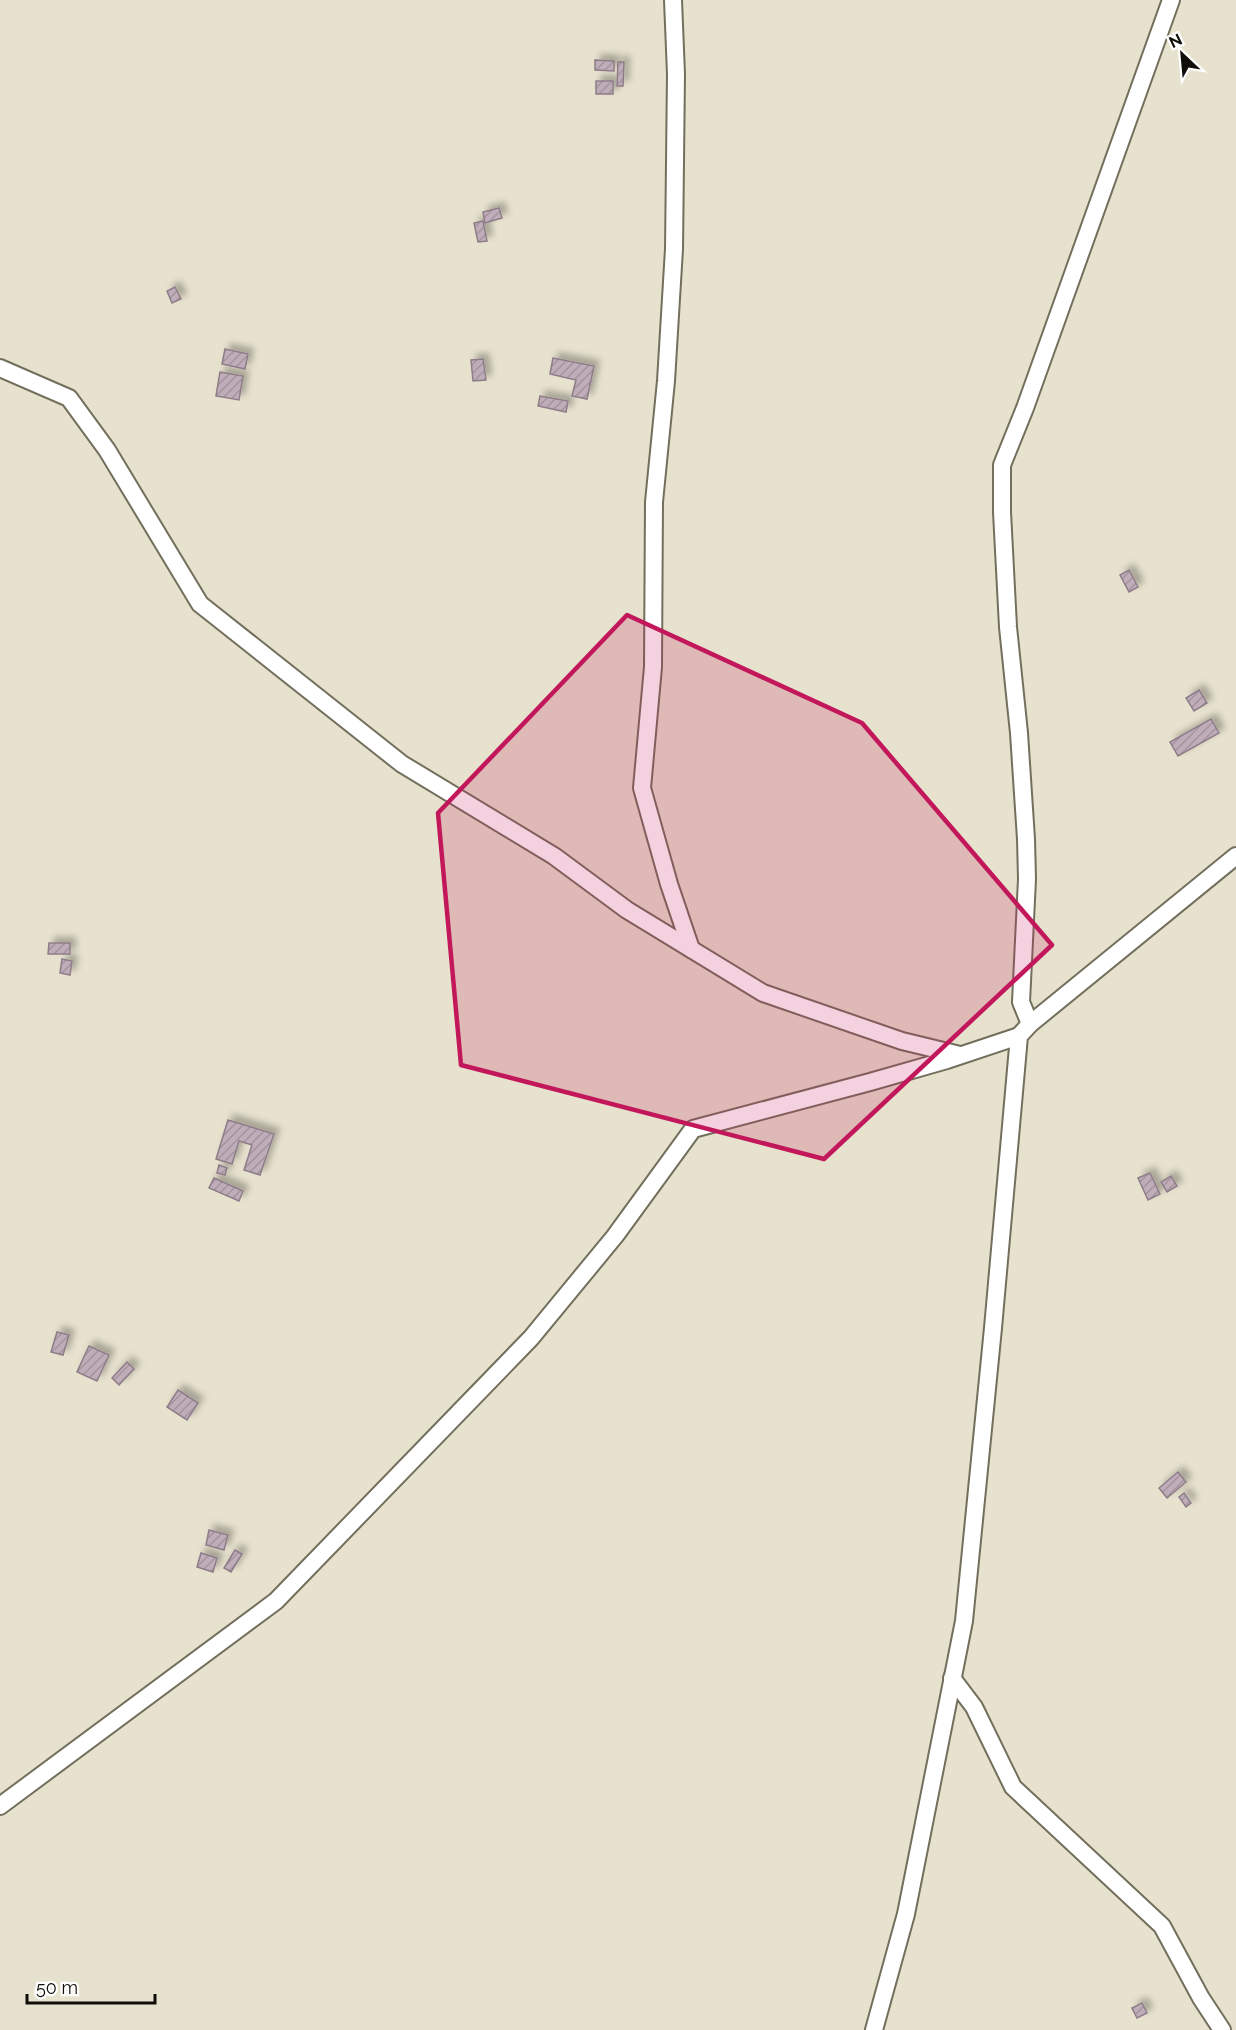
<svg xmlns="http://www.w3.org/2000/svg" width="1236" height="2030" viewBox="0 0 1236 2030" font-family="Raleway,sans-serif">
	<style>
		.building { fill: url(#building-hatch); stroke: #8e7d88; stroke-width: 1.5; filter: url(#shadow) }
		.lines { fill: none; stroke-linecap: round; stroke-linejoin: round }
		.minor-casing { stroke: #736f5d; stroke-width: 20 }
		.minor { stroke: #fff; stroke-width: 16 }
		.marked { fill: #c2185b; fill-opacity: 0.2; stroke: #c2185b; stroke-width: 4.5; stroke-linejoin: round }
	</style>
	<defs>
		<pattern id="building-hatch" width="6" height="6" patternUnits="userSpaceOnUse" patternTransform="scale(1.5)"><rect width="6" height="6" fill="#c0adba"/><path d="M-1 1l2-2M0 6l6-6M5 7l2-2" fill="none" stroke="#a4949e"/></pattern>
		<filter id="shadow"><feDropShadow dx="5.5" dy="-5.5" stdDeviation="3" flood-color="#0004"/></filter>
	</defs>
	<rect width="100%" height="100%" fill="#e7e2ce"/>
	<g class="building">
		<polygon points="595,60 614,61 614,71 595,70"/>
		<polygon points="618,62 624,62 623,86 617,86"/>
		<rect x="596" y="81" width="17" height="13"/>
		<polygon points="499,208 502,218 485,223 483,212"/>
		<polygon points="483,221 487,241 478,242 474,223"/>
		<polygon points="175,287 181,299 172,303 167,291"/>
		<polygon points="225,349 248,354 245,369 222,364"/>
		<polygon points="553,358 594,366 587,399 572,396 576,380 550,374"/>
		<polygon points="483,359 486,380 473,381 471,360"/>
		<polygon points="220,372 243,376 239,400 216,396"/>
		<polygon points="540,396 568,401 566,412 538,406"/>
		<polygon points="1129,570 1138,587 1129,592 1120,575"/>
		<polygon points="1199,690 1207,703 1194,711 1186,698"/>
		<polygon points="1211,719 1219,733 1178,756 1170,742"/>
		<polygon points="49,943 70,943 70,954 48,954"/>
		<polygon points="62,959 72,961 70,975 60,973"/>
		<polygon points="228,1120 274,1134 260,1175 244,1170 252,1145 239,1141 232,1164 216,1159"/>
		<polygon points="219,1165 227,1168 225,1175 217,1173"/>
		<polygon points="1150,1173 1160,1194 1148,1200 1138,1178"/>
		<polygon points="1171,1176 1177,1186 1167,1192 1161,1182"/>
		<polygon points="214,1178 243,1191 239,1201 209,1188"/>
		<polygon points="57,1332 69,1335 63,1355 51,1352"/>
		<polygon points="89,1346 109,1355 97,1381 77,1372"/>
		<polygon points="127,1362 134,1369 119,1385 112,1378"/>
		<polygon points="178,1390 198,1403 187,1420 167,1407"/>
		<polygon points="1178,1472 1186,1482 1167,1498 1159,1488"/>
		<polygon points="1184,1493 1191,1503 1186,1507 1179,1497"/>
		<polygon points="209,1530 228,1535 224,1550 206,1545"/>
		<polygon points="235,1550 242,1554 231,1572 224,1568"/>
		<polygon points="201,1553 217,1558 213,1572 197,1567"/>
		<polygon points="1142,2003 1147,2013 1137,2018 1132,2008"/>
	</g>
	<g class="lines">
		<g class="minor-casing">
			<g id="minor">
				<polyline points="673,0 676,74 674,249 666,381 654,502 653,667 642,788 669,884 691,949"/>
				<polyline points="0,368 69,398 107,450 200,604 402,764 554,856 627,910 763,993 902,1041 960,1055"/>
				<polyline points="1030,1024 1021,1002 1027,879 1026,839 1019,733 1008,627 1002,512 1002,465 1025,408 1171,0"/>
				<polyline points="952,1678 974,1707 1013,1787 1162,1926 1201,1998 1222,2030"/>
				<polyline points="0,1806 276,1601 531,1338 615,1236 693,1129 870,1082 947,1060 1019,1036"/>
				<polyline points="874,2030 906,1914 964,1621 993,1328 1019,1036 1030,1024 1236,856"/>
			</g>
		</g>
		<use href="#minor" class="minor"/>
	</g>
	<path class="marked" d="M 627,615 L 862,723 L 1052,945 L 824,1159 L 461,1065 L 438,813 Z"/>
	<g transform="translate(1182 54) rotate(334)" stroke="#ffffff" stroke-width="4.5" paint-order="stroke">
	<path d="M0-4.5L10 22L0 15L-10 22Z" fill="#0e0d07"/>
	<text y="-9" font-size="16" font-weight="bold" text-anchor="middle" fill="#0e0d07">N</text>
	</g>
	<path d="M27 1994v9h128v-9" fill="none" stroke="#0e0d07" stroke-width="3"/>
	<text x="36" y="1994" font-size="18" fill="#0e0d07" stroke="#ffffff" stroke-width="4.5" paint-order="stroke">50 m</text>
</svg>
